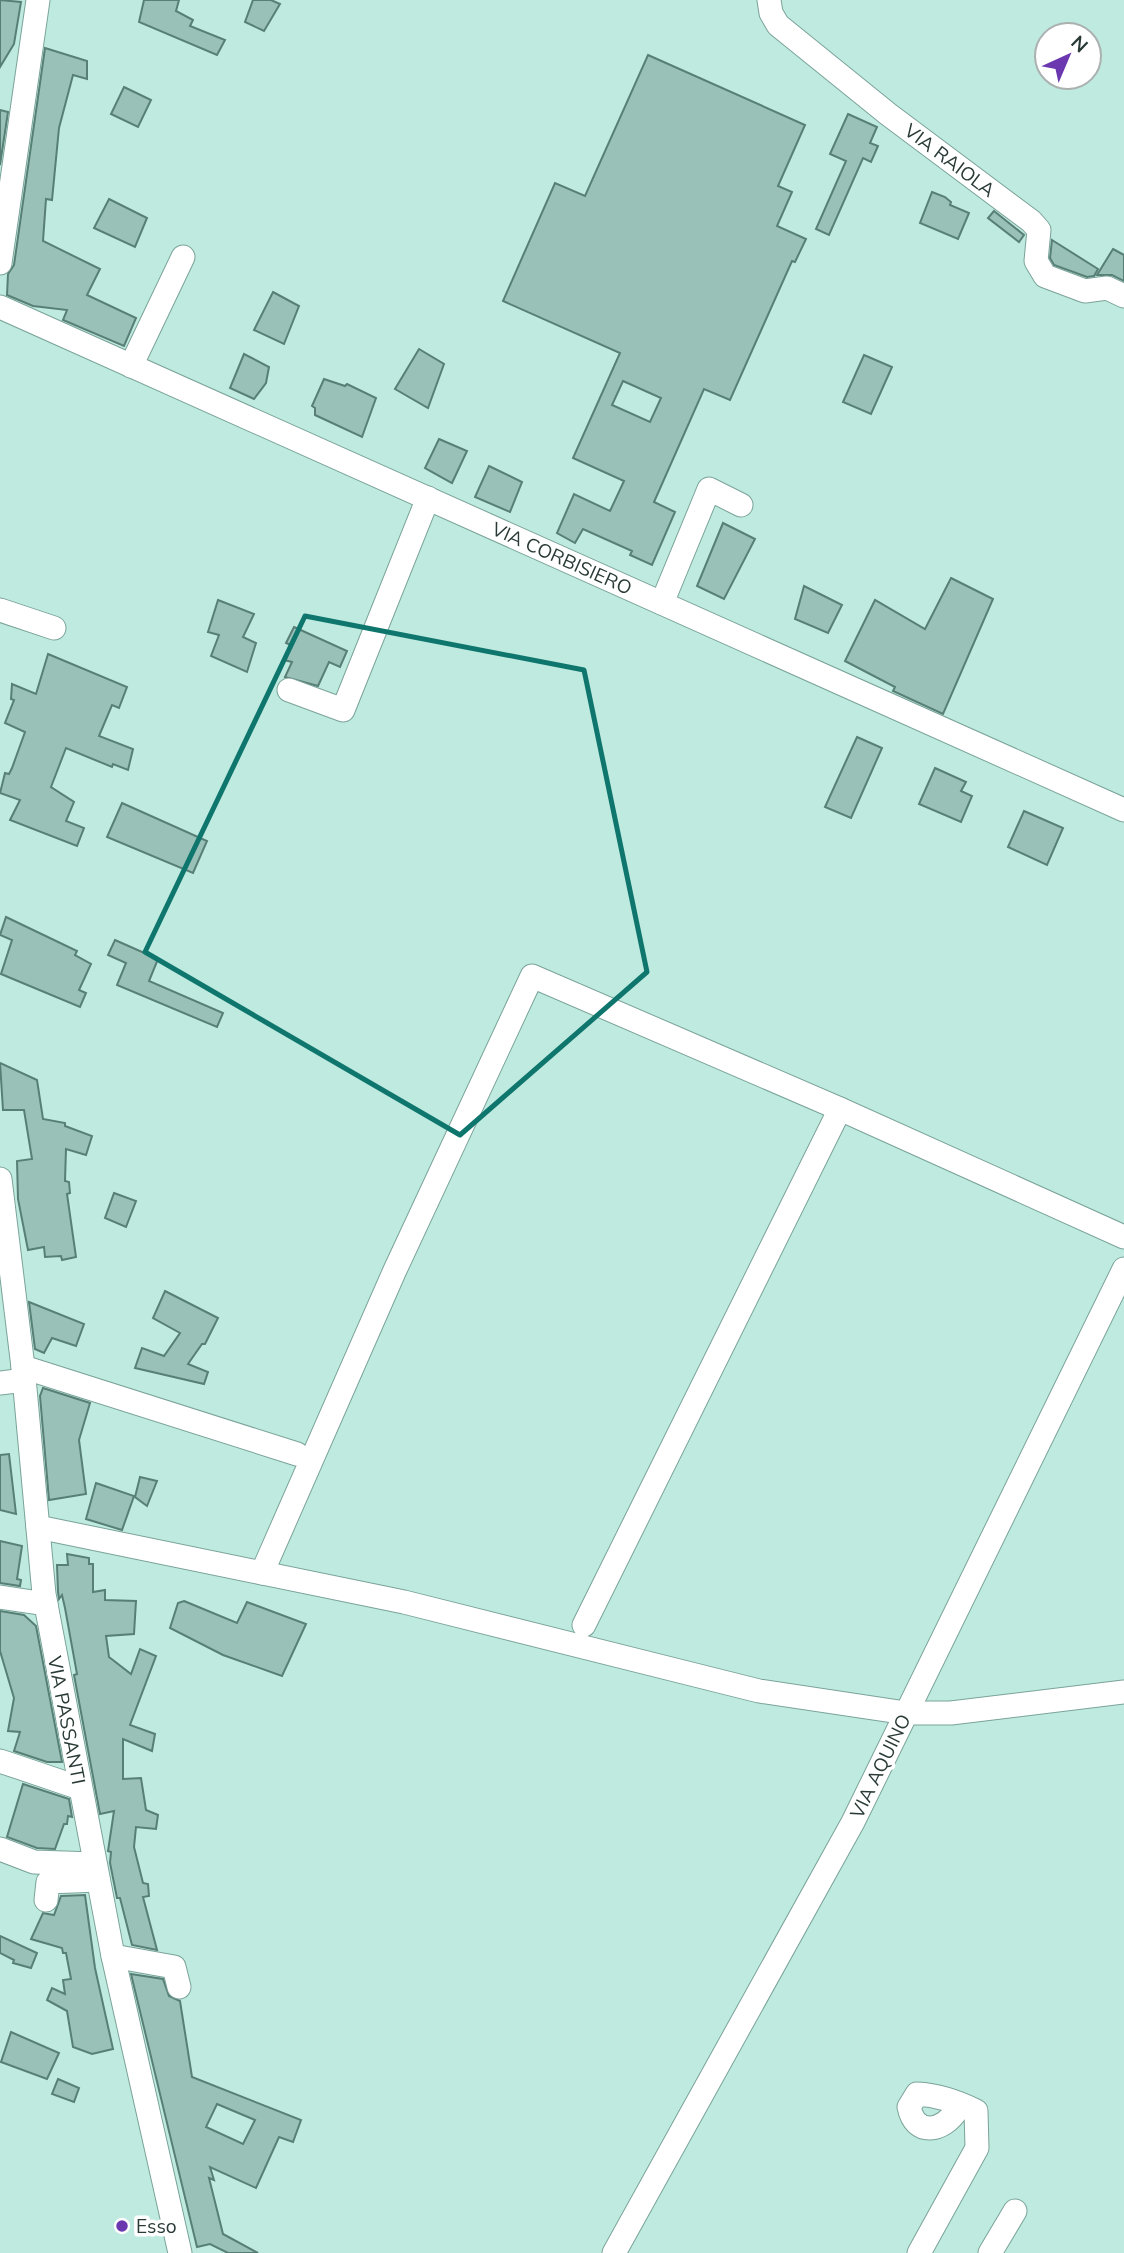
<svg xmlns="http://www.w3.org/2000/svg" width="1124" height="2253" viewBox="0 0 1124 2253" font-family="Mulish,sans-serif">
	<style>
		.building { fill: #99c1b7; stroke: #587f76; stroke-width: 2; fill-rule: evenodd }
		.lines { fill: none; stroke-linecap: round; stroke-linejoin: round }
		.minor-casing { stroke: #7aa399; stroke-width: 25 }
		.minor { stroke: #fff; stroke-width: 23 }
		.marked { fill: none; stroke: #0f766e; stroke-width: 5; stroke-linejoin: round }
		.poi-dot { fill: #6b38b0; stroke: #fff; stroke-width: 2.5 }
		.labels { text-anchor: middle; stroke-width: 7; stroke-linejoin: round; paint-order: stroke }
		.street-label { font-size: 19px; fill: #2a3b37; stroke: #fff }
		.poi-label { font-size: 19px; fill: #2a3b37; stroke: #fff; text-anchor: start }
	</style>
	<rect width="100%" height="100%" fill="#bfeae0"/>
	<g class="building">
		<polygon points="0,0 21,2 14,44 0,67"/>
		<polygon points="144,0 179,0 176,11 193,20 190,26 225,40 217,55 139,22"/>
		<polygon points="253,0 271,0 280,4 264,31 245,22"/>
		<polygon points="45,48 87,61 87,79 73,75 59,128 52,200 46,199 43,241 100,269 87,295 136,318 124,346 63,320 67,310 33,306 7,295 8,274 14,265"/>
		<path d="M 648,55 L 805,125 L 778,186 L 792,192 L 777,226 L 806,239 L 795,262 L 792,261 L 730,400 L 704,389 L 654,502 L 675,512 L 652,565 L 630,555 L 632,551 L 583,529 L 575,543 L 557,533 L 574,494 L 610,511 L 624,481 L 573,458 L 620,353 L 503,301 L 555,183 L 585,196 ZM 623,381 L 661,398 L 650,422 L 612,405 Z"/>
		<polygon points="124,87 151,100 138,127 111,114"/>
		<polygon points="0,110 8,112 0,165"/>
		<polygon points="848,114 877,127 870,143 878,146 871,162 863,158 829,235 816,229 846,161 830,154"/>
		<polygon points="932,192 945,197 951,202 950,205 969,213 958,239 920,223"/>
		<polygon points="109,199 147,218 135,247 94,228"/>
		<polygon points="994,211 1024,235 1019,242 988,218"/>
		<polygon points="1052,240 1098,269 1094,276 1087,277 1054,265 1050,258"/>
		<polygon points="1113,249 1124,255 1124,281 1112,275 1097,275"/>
		<polygon points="273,292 299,306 284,344 254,330"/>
		<polygon points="419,349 444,364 428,408 395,389"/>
		<polygon points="244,354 269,367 266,383 254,399 230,388"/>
		<polygon points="864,355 892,367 871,414 843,402"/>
		<polygon points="324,379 345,386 347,384 376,398 362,437 315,415 315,408 312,406"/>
		<polygon points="439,439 467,451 452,483 425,468"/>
		<polygon points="489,466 522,482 510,512 475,497"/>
		<polygon points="723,523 755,539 724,599 697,586"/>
		<polygon points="951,578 993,599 943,714 893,691 895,687 845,661 875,600 925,629"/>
		<polygon points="804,586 842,605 828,633 795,619"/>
		<polygon points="218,600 254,614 243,637 256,643 247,672 211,656 219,635 208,632"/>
		<polygon points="294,627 347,651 340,667 329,662 318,686 285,677 292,662 284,660 291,645 286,643"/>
		<polygon points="48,654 127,687 119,708 112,705 99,736 133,749 128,770 113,764 112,767 66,748 51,787 74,802 66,821 84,828 77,846 10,820 20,800 0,793 5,773 9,774 12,768 25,732 5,723 14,700 11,699 12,684 36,694"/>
		<polygon points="857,737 882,748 851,818 825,807"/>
		<polygon points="935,768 966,782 961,791 972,796 961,822 919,804"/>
		<polygon points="122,803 207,841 193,873 107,837"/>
		<polygon points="1024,811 1063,828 1047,865 1008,847"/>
		<polygon points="6,917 77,951 75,955 91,964 79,990 86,993 80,1007 1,974 12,940 0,935"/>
		<polygon points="115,940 158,959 149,981 223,1013 217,1027 117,985 126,963 108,955"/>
		<polygon points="0,1063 37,1080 43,1119 65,1123 65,1126 92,1136 86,1155 66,1149 65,1181 69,1182 70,1193 67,1194 76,1257 62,1260 61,1256 45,1257 44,1247 28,1250 18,1199 17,1161 32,1159 24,1110 3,1110"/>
		<polygon points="114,1193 136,1201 126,1227 105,1218"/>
		<polygon points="165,1291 218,1318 205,1344 202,1344 188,1364 208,1372 204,1384 135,1368 142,1348 164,1356 180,1333 153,1318"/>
		<polygon points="29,1302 84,1324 76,1346 52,1338 44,1353 35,1349"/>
		<polygon points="43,1388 90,1403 79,1440 86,1494 49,1500 40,1396"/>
		<polygon points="9,1454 16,1514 0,1510 0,1455"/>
		<polygon points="140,1477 157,1481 147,1506 135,1497"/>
		<polygon points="96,1483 134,1496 122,1530 86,1519"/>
		<polygon points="0,1541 22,1546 17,1579 21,1580 20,1586 0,1583"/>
		<polygon points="67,1554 89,1558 89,1564 93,1564 93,1592 105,1590 105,1600 136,1601 134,1634 106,1636 109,1657 131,1674 140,1649 156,1656 130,1725 155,1734 152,1751 123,1739 123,1779 141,1778 146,1810 158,1815 156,1829 136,1827 134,1847 143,1883 148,1884 149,1896 143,1897 157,1950 132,1945 120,1898 117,1898 110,1863 111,1852 108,1851 114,1811 100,1814 74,1675 77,1674 65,1608 62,1595 59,1599 58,1592 57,1565 68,1565"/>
		<polygon points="184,1601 237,1623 247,1602 306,1624 282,1676 223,1655 170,1628 178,1603"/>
		<polygon points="0,1611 24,1615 36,1626 62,1762 47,1762 14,1751 20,1732 8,1731 14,1698 0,1651"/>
		<polygon points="23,1784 69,1799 72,1817 68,1816 67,1824 64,1824 55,1849 37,1848 7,1837"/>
		<polygon points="85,1895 95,1968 113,2049 92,2054 73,2047 67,2011 47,2000 52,1988 65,1994 63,1980 71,1979 66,1953 63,1953 62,1948 31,1939 43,1913 54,1915 61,1896"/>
		<polygon points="0,1936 37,1953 31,1968 13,1963 14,1960 0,1953"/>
		<path d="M 131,1974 L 163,1979 L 169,1996 L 180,2001 L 192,2077 L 301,2120 L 293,2142 L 279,2137 L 256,2188 L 210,2167 L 214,2180 L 209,2178 L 223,2234 L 258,2253 L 228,2253 L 210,2244 L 197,2247 ZM 217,2104 L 255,2120 L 243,2144 L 206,2127 Z"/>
		<polygon points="11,2032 59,2053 47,2079 1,2062"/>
		<polygon points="58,2079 79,2088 74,2102 52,2094"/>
	</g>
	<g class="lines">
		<g class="minor-casing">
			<g id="minor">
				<polyline points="769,0 771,13 778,25 888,114 1031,221 1039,230 1036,261 1045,276 1085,291 1107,288 1124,296"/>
				<polyline points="0,263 38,0"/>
				<polyline points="0,307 1124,810"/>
				<polyline points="131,366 183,257"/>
				<polyline points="662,603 709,489 741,505"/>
				<polyline points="0,610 54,628"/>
				<polyline points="289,690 343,710 428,498"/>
				<polyline points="0,1179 23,1367 44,1594 113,1956 180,2253"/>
				<polyline points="23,1367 297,1454"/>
				<polyline points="0,1383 24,1380"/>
				<polyline points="38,1527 404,1602 759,1691 906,1713 951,1713 1124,1692"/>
				<polyline points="262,1573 395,1270 532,976 840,1109 1124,1237"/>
				<polyline points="0,1597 46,1604"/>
				<polyline points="584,1625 840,1109"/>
				<polyline points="0,1761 80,1788"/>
				<polyline points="0,1849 34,1862 95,1864"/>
				<polyline points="46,1900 48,1882 98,1880"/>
				<polyline points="113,1956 174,1967 179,1987"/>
				<polyline points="614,2253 853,1822 1124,1269"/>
				<path d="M 919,2253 L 977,2148 L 976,2111 C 958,2102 937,2095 917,2094 L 909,2107 C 915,2137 943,2132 957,2110 L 951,2101"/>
				<polyline points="990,2253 1015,2211"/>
			</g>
		</g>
		<use href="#minor" class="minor"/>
	</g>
	<path class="marked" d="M 305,616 L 584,670 L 647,972 L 460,1135 L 145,952 Z"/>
	<circle class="poi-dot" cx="122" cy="2226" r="7"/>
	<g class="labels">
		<g class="street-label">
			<text transform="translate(950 160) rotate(37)" y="7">VIA RAIOLA</text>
			<text transform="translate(562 558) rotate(24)" y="7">VIA CORBISIERO</text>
			<text transform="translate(67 1720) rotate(79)" y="7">VIA PASSANTI</text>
			<text transform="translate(880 1766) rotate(-64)" y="7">VIA AQUINO</text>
		</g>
		<g class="poi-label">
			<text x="136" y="2233">Esso</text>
		</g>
	</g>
	<g transform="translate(1068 56) rotate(44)"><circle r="33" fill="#ffffff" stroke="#aab1af" stroke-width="2"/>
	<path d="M0-5L12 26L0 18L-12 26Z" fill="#6b38b0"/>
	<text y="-10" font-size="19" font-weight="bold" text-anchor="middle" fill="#2a3b37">N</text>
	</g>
</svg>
